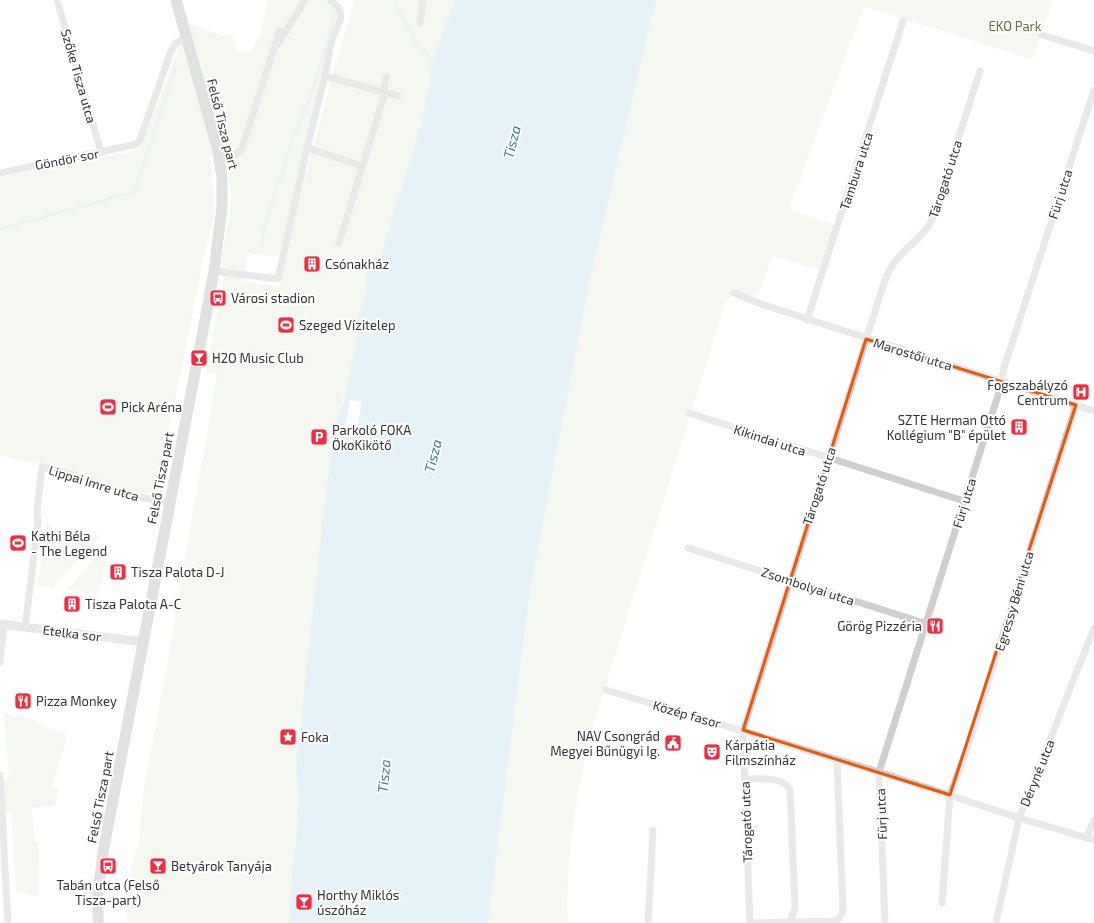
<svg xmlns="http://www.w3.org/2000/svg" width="1094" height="923" viewBox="0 0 1094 923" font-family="'Exo 2',sans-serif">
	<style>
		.green { fill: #e8efdf }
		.water { fill: #cbe3ef }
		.pier { fill: #fff }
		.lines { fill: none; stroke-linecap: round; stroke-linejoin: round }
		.stream { stroke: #cbe3ef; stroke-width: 2 }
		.minor { stroke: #cfcfcf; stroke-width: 7 }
		.tertiary { stroke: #cfcfcf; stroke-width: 9 }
		.secondary { stroke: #bcbcbc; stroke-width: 11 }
		.marked { fill: none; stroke: #e8590c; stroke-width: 3; stroke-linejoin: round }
		.labels { text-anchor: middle; stroke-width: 4; stroke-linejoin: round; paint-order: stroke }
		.park-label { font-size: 13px; fill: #57713b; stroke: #fff }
		.street-label { font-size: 13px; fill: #323232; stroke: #fff }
		.poi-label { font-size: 13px; fill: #323232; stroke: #fff; text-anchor: start }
		.water-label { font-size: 14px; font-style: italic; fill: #39799a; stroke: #fff }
	</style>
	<rect width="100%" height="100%" fill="#fff"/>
	<g class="green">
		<polygon points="268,0 324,0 334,5 338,9 338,16 281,257 248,253 243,281 280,287 297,206 354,0 455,0 433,60 423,117 380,258 370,267 366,278 366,291 356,323 356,328 358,333 348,383 341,406 327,486 303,699 301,726 296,757 297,782 299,798 296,845 293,857 289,923 127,923 128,876 139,844 143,793 165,676 217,374 206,372 224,278 222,260 226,230 230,219 231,197 227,154 209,154 214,192 214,215 204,257 156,495 116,488 81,472 0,456 0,177 140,150 178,51 186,22 224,36 232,34 238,53 252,50 261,32"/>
		<path d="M 657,0 L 1053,0 L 1033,60 L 864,6 L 789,209 L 835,225 L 820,270 L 773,256 L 758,295 L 731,296 L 726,301 L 589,739 C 576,800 565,861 568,923 L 488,923 L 530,591 L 590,279 L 651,20 Z"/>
		<polygon points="46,523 53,526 51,544 64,546 65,543 102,534 54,586 53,588 38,586"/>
		<polygon points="109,543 99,594 67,590"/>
		<polygon points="4,713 32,719 52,729 66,734 65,746 51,787 59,787 55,806 32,808 35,842 38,842 39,897 16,892 11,812 5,812 3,779 9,779"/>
	</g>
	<polygon class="water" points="455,0 657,0 651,20 590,279 530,591 488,923 289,923 293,857 296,845 299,798 297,782 296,757 301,726 303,699 324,508 335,424 344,401 358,333 356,328 356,323 366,291 366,278 367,272 370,267 380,258 423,117 433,60"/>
	<polygon class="pier" points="350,400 362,402 357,429 345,427"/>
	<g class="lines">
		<g class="stream">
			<polyline points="393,0 417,44 434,61"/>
			<polyline points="0,229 134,192 176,68"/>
			<path d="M 262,242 C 265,226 268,211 274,196 C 278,182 285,175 285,160 L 315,83 C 318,68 324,54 328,40 C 331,29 332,19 334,8"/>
		</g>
		<g class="minor">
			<polyline points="57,0 101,152"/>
			<polyline points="420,23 423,0"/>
			<polyline points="1042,35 1094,51"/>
			<polyline points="278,44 305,0"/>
			<polyline points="325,76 398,96"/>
			<polyline points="307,148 362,166"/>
			<path d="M 219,158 C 229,157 236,157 242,148 L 280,30"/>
			<polyline points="0,173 137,144 140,140 171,51 176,43 186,37"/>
			<polyline points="339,243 385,93 384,87 386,77"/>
			<polyline points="214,271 278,279 307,148 325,76 331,43 341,18 339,8 330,0"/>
			<polyline points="734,293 761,304 1094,411"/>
			<polyline points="807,320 903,21"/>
			<polyline points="689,413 964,501"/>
			<polyline points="688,548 927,624"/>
			<polyline points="25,627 38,523 37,512 42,467 75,475 120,493 169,503"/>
			<polyline points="0,662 4,625"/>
			<polyline points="606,690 879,772 1019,818 1094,840"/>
			<polyline points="0,775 8,923"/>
			<path d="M 745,779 C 759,779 781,776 790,789 L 795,908 L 790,922"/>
			<polyline points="1086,838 1094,820"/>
			<polyline points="942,903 950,795 967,749 1076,405"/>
			<polyline points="648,923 653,830"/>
			<path d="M 750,923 L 743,730 L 883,286 C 886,278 889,269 894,263 C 905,247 923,238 932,220 L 980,71"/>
			<polyline points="750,923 833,921 839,919 843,911 837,760"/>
			<polyline points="885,923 879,772 999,392 1004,368 1094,90"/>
			<polyline points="996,923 1019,818 1094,628"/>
		</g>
		<polyline class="tertiary" points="0,624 143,642"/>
		<polyline class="secondary" points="98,923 98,891 104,847 203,331 214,271 220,223 222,206 222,178 218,151 176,0"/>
	</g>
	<path d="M0 0H1094V923H0ZM 866,339 L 1076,405 L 950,795 L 743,730 Z" fill="#fff" fill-opacity=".55" fill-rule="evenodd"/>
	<path class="marked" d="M 866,339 L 1076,405 L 950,795 L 743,730 Z"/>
	<defs>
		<g id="building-square" transform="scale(0.9)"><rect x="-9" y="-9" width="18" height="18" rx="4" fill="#f12b42" stroke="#fff"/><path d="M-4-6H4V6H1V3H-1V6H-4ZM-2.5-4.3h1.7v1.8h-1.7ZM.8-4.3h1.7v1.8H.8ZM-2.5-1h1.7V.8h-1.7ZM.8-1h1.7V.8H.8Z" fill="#fff"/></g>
		<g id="bus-square" transform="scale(0.9)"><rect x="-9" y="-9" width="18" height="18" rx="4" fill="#f12b42" stroke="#fff"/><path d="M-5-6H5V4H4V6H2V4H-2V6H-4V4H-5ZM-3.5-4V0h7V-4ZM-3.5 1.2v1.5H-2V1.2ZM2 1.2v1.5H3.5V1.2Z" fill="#fff"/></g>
		<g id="stadium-square" transform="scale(0.9)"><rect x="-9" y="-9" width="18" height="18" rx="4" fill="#f12b42" stroke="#fff"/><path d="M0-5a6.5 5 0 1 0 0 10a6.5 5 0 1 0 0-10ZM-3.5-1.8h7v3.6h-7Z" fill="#fff"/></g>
		<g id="bar-square" transform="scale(0.9)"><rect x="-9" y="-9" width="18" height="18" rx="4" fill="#f12b42" stroke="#fff"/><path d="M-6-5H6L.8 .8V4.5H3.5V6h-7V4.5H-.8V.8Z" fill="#fff"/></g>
		<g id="hospital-square" transform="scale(0.9)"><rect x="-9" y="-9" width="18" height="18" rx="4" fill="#f12b42" stroke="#fff"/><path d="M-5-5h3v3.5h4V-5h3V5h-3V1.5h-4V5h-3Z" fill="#fff"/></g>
		<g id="parking-square" transform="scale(0.9)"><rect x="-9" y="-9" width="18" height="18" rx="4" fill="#f12b42" stroke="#fff"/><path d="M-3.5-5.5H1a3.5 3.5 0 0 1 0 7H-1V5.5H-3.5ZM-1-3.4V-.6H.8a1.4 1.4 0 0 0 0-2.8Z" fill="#fff"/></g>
		<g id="restaurant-square" transform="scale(0.9)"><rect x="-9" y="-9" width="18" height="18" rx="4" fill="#f12b42" stroke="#fff"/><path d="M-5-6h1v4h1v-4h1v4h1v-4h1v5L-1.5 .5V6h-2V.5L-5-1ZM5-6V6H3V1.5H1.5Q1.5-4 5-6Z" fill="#fff"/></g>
		<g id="sight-square" transform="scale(0.9)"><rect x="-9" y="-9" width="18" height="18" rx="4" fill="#f12b42" stroke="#fff"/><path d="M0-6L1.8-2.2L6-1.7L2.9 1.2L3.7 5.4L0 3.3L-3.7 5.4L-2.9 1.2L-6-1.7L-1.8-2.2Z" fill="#fff"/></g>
		<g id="civic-square" transform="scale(0.9)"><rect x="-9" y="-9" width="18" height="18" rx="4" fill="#f12b42" stroke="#fff"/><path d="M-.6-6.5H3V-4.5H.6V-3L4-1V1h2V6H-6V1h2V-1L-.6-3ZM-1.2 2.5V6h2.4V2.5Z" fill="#fff"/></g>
		<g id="theatre-square" transform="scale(0.9)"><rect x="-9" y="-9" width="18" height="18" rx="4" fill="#f12b42" stroke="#fff"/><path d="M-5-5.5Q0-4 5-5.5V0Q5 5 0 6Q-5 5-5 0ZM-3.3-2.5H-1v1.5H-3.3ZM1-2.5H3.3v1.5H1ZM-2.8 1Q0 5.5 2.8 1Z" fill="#fff"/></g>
	</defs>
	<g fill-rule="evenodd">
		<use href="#building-square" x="312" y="264"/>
		<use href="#bus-square" x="218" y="298"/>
		<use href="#stadium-square" x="286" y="325"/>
		<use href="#bar-square" x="199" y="358"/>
		<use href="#hospital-square" x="1081" y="392"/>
		<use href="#stadium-square" x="108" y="407"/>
		<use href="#building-square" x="1019" y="427"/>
		<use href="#parking-square" x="319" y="437"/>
		<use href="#stadium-square" x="18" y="543"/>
		<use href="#building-square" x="118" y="572"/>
		<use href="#building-square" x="72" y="604"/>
		<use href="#restaurant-square" x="935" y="626"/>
		<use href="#restaurant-square" x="23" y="701"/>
		<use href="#sight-square" x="288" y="737"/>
		<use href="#civic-square" x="673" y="743"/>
		<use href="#theatre-square" x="712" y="752"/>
		<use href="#bus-square" x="108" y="866"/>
		<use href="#bar-square" x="158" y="866"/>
		<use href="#bar-square" x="304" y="902"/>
	</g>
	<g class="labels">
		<g class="park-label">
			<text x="1015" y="31">EKO Park</text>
		</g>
		<g class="street-label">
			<text transform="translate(79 76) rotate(74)" y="5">Szőke Tisza utca</text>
			<text transform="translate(223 124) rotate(76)" y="5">Felső Tisza part</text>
			<text transform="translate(67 159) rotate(-11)" y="5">Göndör sor</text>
			<text transform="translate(856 171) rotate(-72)" y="5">Tambura utca</text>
			<text transform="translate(945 179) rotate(-72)" y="5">Tárogató utca</text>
			<text transform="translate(1060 194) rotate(-72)" y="5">Fürj utca</text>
			<text transform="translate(913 354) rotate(17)" y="5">Marostői utca</text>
			<text transform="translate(770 440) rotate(18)" y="5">Kikindai utca</text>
			<text transform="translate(160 478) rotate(-79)" y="5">Felső Tisza part</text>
			<text transform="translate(94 483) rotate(17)" y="5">Lippai Imre utca</text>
			<text transform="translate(819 486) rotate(-72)" y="5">Tárogató utca</text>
			<text transform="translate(964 503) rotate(-73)" y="5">Fürj utca</text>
			<text transform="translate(808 586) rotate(18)" y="5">Zsombolyai utca</text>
			<text transform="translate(1014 601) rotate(-73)" y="5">Egressy Béni utca</text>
			<text transform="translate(72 633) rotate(7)" y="5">Etelka sor</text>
			<text transform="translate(687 714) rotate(16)" y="5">Közép fasor</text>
			<text transform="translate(1037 773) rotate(-68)" y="5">Déryné utca</text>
			<text transform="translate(100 797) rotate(-79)" y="5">Felső Tisza part</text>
			<text transform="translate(881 814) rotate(-92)" y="5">Fürj utca</text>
			<text transform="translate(746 822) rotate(-92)" y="5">Tárogató utca</text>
		</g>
		<g class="poi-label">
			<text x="325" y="269">Csónakház</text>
			<text x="231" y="303">Városi stadion</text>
			<text x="299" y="330">Szeged Vízitelep</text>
			<text x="212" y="363">H2O Music Club</text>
			<text x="1068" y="390" text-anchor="end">Fogszabályzó<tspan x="1068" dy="15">Centrum</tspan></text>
			<text x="121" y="412">Pick Aréna</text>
			<text x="1006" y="425" text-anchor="end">SZTE Herman Ottó<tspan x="1006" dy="15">Kollégium "B" épület</tspan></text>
			<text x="332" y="435">Parkoló FOKA<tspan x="332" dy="15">ÖkoKikötő</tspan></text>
			<text x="31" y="541">Kathi Béla<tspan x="31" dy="15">- The Legend</tspan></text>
			<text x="131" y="577">Tisza Palota D-J</text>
			<text x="85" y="609">Tisza Palota A-C</text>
			<text x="922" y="631" text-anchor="end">Görög Pizzéria</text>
			<text x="36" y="706">Pizza Monkey</text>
			<text x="660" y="741" text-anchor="end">NAV Csongrád<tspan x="660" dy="15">Megyei Bűnügyi Ig.</tspan></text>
			<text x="301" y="742">Foka</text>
			<text x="725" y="750">Kárpátia<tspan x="725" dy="15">Filmszínház</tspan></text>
			<text x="171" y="871">Betyárok Tanyája</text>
			<text x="108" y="890" text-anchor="middle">Tabán utca (Felső<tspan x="108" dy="15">Tisza-part)</tspan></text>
			<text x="317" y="900">Horthy Miklós<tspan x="317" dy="15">úszóház</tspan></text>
		</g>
		<g class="water-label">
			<text transform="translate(512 142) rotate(-76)" y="5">Tisza</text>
			<text transform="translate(433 456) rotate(-76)" y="5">Tisza</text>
			<text transform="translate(384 776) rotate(-85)" y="5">Tisza</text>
		</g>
	</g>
</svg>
